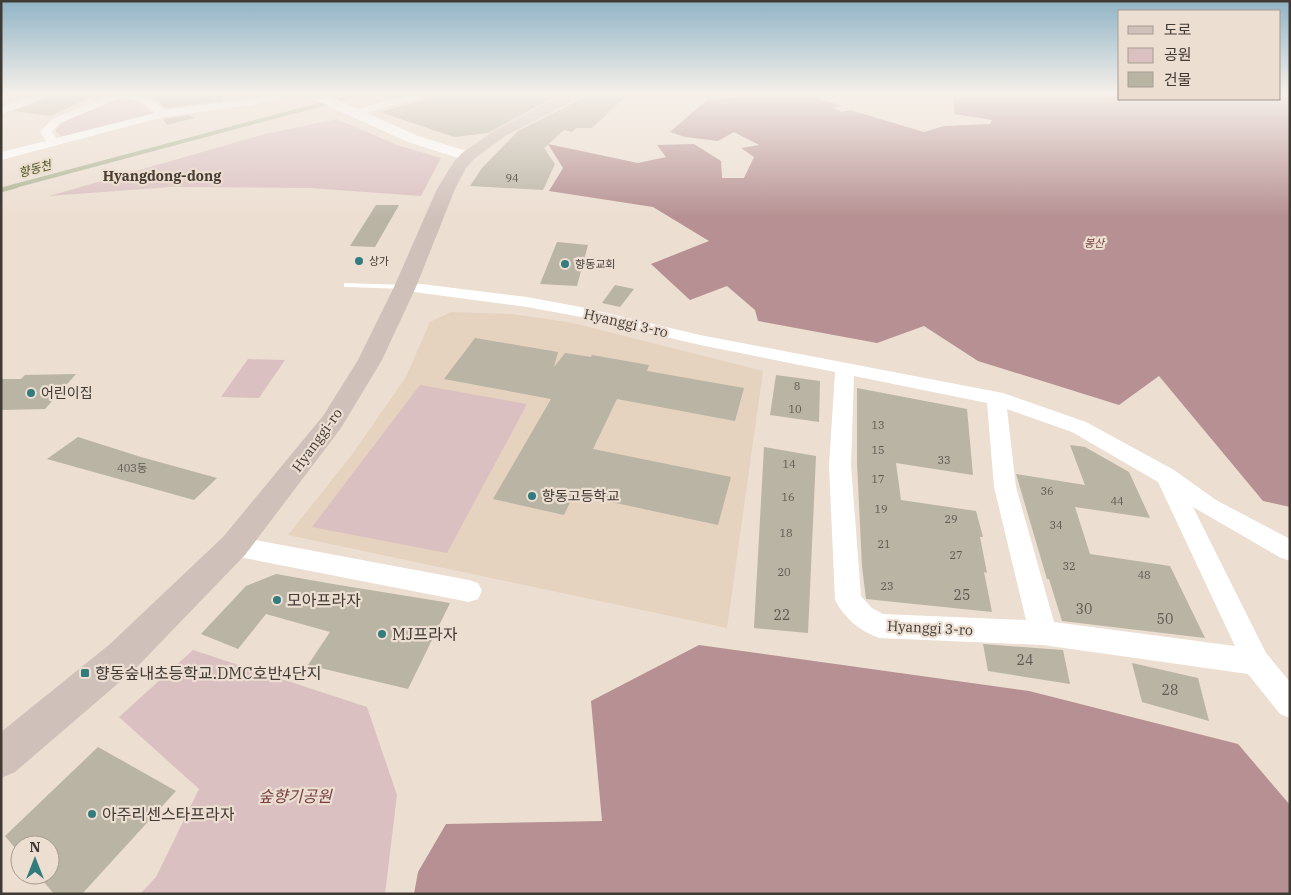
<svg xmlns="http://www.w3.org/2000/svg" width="1291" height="895" viewBox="0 0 1291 895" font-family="'IBM Plex Serif','Noto Sans KR',serif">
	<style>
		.built { fill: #e5d2bf }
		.green { fill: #dac0c0 }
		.forest { fill: #b69092 }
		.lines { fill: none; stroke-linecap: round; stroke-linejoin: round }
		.stream-far1 { stroke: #acb493; stroke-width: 4 }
		.stream { stroke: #acb493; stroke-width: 4.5 }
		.building { fill: #b9b4a4 }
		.service { fill: #fff; fill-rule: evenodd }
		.minor { fill: #fff; fill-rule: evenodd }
		.tertiary { fill: #fff; fill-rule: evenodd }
		.secondary { fill: #d0c0ba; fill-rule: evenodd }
		.poi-dot { fill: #337c7d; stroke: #ecded1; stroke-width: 2 }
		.labels { text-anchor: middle; stroke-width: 4.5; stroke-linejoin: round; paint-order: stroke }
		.number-label { font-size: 11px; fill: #5e5851 }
		.far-park-label { font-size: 11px; font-style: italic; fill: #763f43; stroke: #ecded1 }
		.far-poi-label { font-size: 11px; fill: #403a35; stroke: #ecded1; text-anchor: start }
		.far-water-label { font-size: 12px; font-style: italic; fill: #4a5420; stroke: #ecded1 }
		.far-quarter-label { font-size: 14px; font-weight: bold; fill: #473c32; stroke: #ecded1 }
		.street-label { font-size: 14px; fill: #403a35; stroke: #ecded1 }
		.poi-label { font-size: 14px; fill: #403a35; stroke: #ecded1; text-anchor: start }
		.near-number-label { font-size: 14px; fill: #5e5851 }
		.near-poi-label { font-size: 16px; fill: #403a35; stroke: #ecded1; text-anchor: start }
		.near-park-label { font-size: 16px; font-style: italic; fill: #763f43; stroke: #ecded1 }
	</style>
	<rect width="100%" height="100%" fill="#ecded1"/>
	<polygon class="built" points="451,312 512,314 573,323 763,371 727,628 288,535 351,456 406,377 430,322"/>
	<g class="green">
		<polygon points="117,99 136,101 153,114 62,137 55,130 66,120"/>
		<polygon points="337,119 397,145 441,158 421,196 309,188 171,187 49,196 265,134"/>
		<polygon points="248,359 285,360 259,398 221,397"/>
		<polygon points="420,385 527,404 447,553 312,527"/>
		<polygon points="193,650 367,707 397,795 385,894 140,894 156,877 199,789 119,717"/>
	</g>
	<g class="forest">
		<polygon points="773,93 801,93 842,106 833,108 842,112 850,110 924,132 944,126 990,124 992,120 955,114 953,98 947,93 1120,93 1120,99 1280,99 1280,93 1290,93 1290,507 1263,501 1159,376 1119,405 978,361 924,326 877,343 758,321 755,310 727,286 690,300 651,264 709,241 653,207 549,191 563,168 548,144 638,163 666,157 657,145 694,144 721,161 722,178 744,178 754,157 741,148 759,145 734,132 718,141 685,137 670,132 707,100"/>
		<polygon points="699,645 1029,691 1238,744 1290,805 1290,894 414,894 418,872 446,824 602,821 591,701"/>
	</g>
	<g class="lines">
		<polyline class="stream-far1" points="11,187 364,93"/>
		<polyline class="stream" points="1,190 16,186"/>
	</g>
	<g class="building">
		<polygon points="59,93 100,93 50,116 13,111"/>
		<polygon points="147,93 222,93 223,101 166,108"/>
		<polygon points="448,93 562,93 488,133 454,137 380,112"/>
		<polygon points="586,93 630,93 592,128 576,128 572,132 564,130 544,148 555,164 543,190 470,186 482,168 518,131 583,98"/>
		<polygon points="189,115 194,118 167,125 163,119"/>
		<polygon points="376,205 399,205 375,247 350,246"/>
		<polygon points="557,242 588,245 577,286 540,284"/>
		<polygon points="615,285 634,289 620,307 602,303"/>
		<polygon points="475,338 558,352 554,367 565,353 591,357 592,355 649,365 647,371 744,388 735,421 617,399 593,449 731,477 718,525 574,494 564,515 493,499 551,399 444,379"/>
		<polygon points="76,374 45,409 1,410 1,379 21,379 25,375"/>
		<polygon points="776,375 820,381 819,422 770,415"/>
		<polygon points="857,388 967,409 973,475 896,463 901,500 976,511 983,537 980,537 987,573 984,572 992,612 866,599 862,566 857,463"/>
		<polygon points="78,437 141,457 217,478 194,500 47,459"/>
		<polygon points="1070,445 1085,447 1129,472 1150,518 1075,507 1090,554 1170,566 1205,638 1062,621 1049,579 1047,579 1016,474 1085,485"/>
		<polygon points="764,447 816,456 808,633 754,628"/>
		<polygon points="276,574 333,584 450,603 408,689 308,665 330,632 266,614 238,649 201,634 246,586"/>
		<polygon points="983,644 1063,650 1070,684 988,671"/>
		<polygon points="1132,663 1198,678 1209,721 1142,702"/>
		<polygon points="98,747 176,791 82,894 54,894 38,875 50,875 50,845 20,845 20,854 5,836"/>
	</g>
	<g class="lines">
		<polygon class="service" points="344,283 405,285 409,287 405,289 347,287 344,287"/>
		<g class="minor">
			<polygon points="42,93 57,93 1,114 1,107"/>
			<path d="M 110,93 C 139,93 142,91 165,110 L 251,99 L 275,93 L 293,93 L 292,95 L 251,105 L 163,117 L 1,160 L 1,152 L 46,141 L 40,132 L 52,119 L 111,95 ZM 122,97 L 141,101 L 155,113 L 56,138 L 52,132 L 60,123 Z"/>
			<polygon points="414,93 431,93 430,95 355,116 349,113 351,111"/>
			<path d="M 405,282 L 527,297 L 581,307 L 700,335 L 1003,393 L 1086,422 L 1174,470 L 1216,500 L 1290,539 L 1290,561 L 1281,558 L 1193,507 L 1266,653 L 1290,682 L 1290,718 L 1280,714 L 1248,674 L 1043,645 L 879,638 C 860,631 844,618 835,600 L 829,465 L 835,372 L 700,345 L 581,317 L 527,307 L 399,290 L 397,287 L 399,284 ZM 854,376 L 987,403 L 994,487 L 1026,620 L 883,614 L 872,608 L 861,596 L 851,465 ZM 1007,409 L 1072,432 L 1158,482 L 1235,646 L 1054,622 L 1016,487 Z"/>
			<polygon points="234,536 469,580 478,583 482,591 478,599 469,602 234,556 225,553 222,546 225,539"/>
		</g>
		<polygon class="tertiary" points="305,93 322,93 418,136 473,153 476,156 473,159 468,161 408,142 306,96"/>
		<polygon class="secondary" points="566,93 584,93 582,96 505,136 474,159 466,168 455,189 416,287 382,360 341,428 245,555 136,668 15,772 1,778 1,732 110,644 223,537 323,416 358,360 394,287 437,189 453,163 462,153 495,130"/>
	</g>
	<linearGradient id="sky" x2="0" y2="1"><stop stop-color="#90b4c6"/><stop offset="0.43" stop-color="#f6f0ea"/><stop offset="1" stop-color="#f6f0ea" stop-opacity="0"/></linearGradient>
	<rect width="1291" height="218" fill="url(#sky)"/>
	<g class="poi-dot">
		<circle cx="359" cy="261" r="5"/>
		<circle cx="565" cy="264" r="5"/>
		<circle cx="31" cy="393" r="5"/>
		<circle cx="532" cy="496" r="5"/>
		<circle cx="277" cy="600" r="5"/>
		<circle cx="382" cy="634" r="5"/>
		<rect x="80" y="668" width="10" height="10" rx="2.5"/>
		<circle cx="92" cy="814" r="5"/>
	</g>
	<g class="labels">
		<g class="number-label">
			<text x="512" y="182">94</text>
			<text x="797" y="390">8</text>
			<text x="795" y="413">10</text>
			<text x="878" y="429">13</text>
			<text x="878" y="454">15</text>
			<text x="944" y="464">33</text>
			<text x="789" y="468">14</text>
			<text x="132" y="472">403동</text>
			<text x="878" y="483">17</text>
			<text x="1047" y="495">36</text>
			<text x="788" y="501">16</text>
			<text x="1117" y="505">44</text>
			<text x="881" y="513">19</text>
			<text x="951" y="523">29</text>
			<text x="1056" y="529">34</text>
			<text x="786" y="537">18</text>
			<text x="884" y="548">21</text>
			<text x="956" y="559">27</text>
			<text x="1069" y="570">32</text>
			<text x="784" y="576">20</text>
			<text x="1144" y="579">48</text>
			<text x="887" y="590">23</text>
		</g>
		<g class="far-park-label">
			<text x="1094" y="247">봉산</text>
		</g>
		<g class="far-poi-label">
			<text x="369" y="265">상가</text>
			<text x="575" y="268">향동교회</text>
		</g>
		<g class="far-water-label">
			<text transform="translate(35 169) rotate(-15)" y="4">향동천</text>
		</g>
		<g class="far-quarter-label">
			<text x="162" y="181">Hyangdong-dong</text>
		</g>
		<g class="street-label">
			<text transform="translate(626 323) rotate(13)" y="5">Hyanggi 3-ro</text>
			<text transform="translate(317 440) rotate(-54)" y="5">Hyanggi-ro</text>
			<text transform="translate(930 628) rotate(3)" y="5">Hyanggi 3-ro</text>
		</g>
		<g class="poi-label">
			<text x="41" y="398">어린이집</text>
			<text x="542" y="501">향동고등학교</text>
		</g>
		<g class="near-number-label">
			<text x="962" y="600">25</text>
			<text x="1084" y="614">30</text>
			<text x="782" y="620">22</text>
			<text x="1165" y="624">50</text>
			<text x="1025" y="665">24</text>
			<text x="1170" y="695">28</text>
		</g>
		<g class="near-poi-label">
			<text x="287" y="606">모아프라자</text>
			<text x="392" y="640">MJ프라자</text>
			<text x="95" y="679">향동숲내초등학교.DMC호반4단지</text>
			<text x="102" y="820">아주리센스타프라자</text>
		</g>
		<g class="near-park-label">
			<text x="295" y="802">숲향기공원</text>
		</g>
	</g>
	<rect width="1291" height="895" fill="none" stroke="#403a35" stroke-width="5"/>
	<rect x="1118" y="10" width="162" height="90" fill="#ecded1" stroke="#a79c93"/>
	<rect x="1128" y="26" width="25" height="8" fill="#d0c0ba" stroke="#a79c93"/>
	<text x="1164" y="35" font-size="15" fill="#403a35">도로</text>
	<rect x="1128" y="48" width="25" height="15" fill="#dac0c0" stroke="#a79c93"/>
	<text x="1164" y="60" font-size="15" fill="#403a35">공원</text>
	<rect x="1128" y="72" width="25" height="15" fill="#b9b4a4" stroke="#a79c93"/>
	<text x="1164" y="85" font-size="15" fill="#403a35">건물</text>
	<g transform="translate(35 860)"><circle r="24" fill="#ecded1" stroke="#a79c93"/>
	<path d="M0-4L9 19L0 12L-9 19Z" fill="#337c7d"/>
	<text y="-8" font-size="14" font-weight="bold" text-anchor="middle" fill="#403a35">N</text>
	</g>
</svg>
